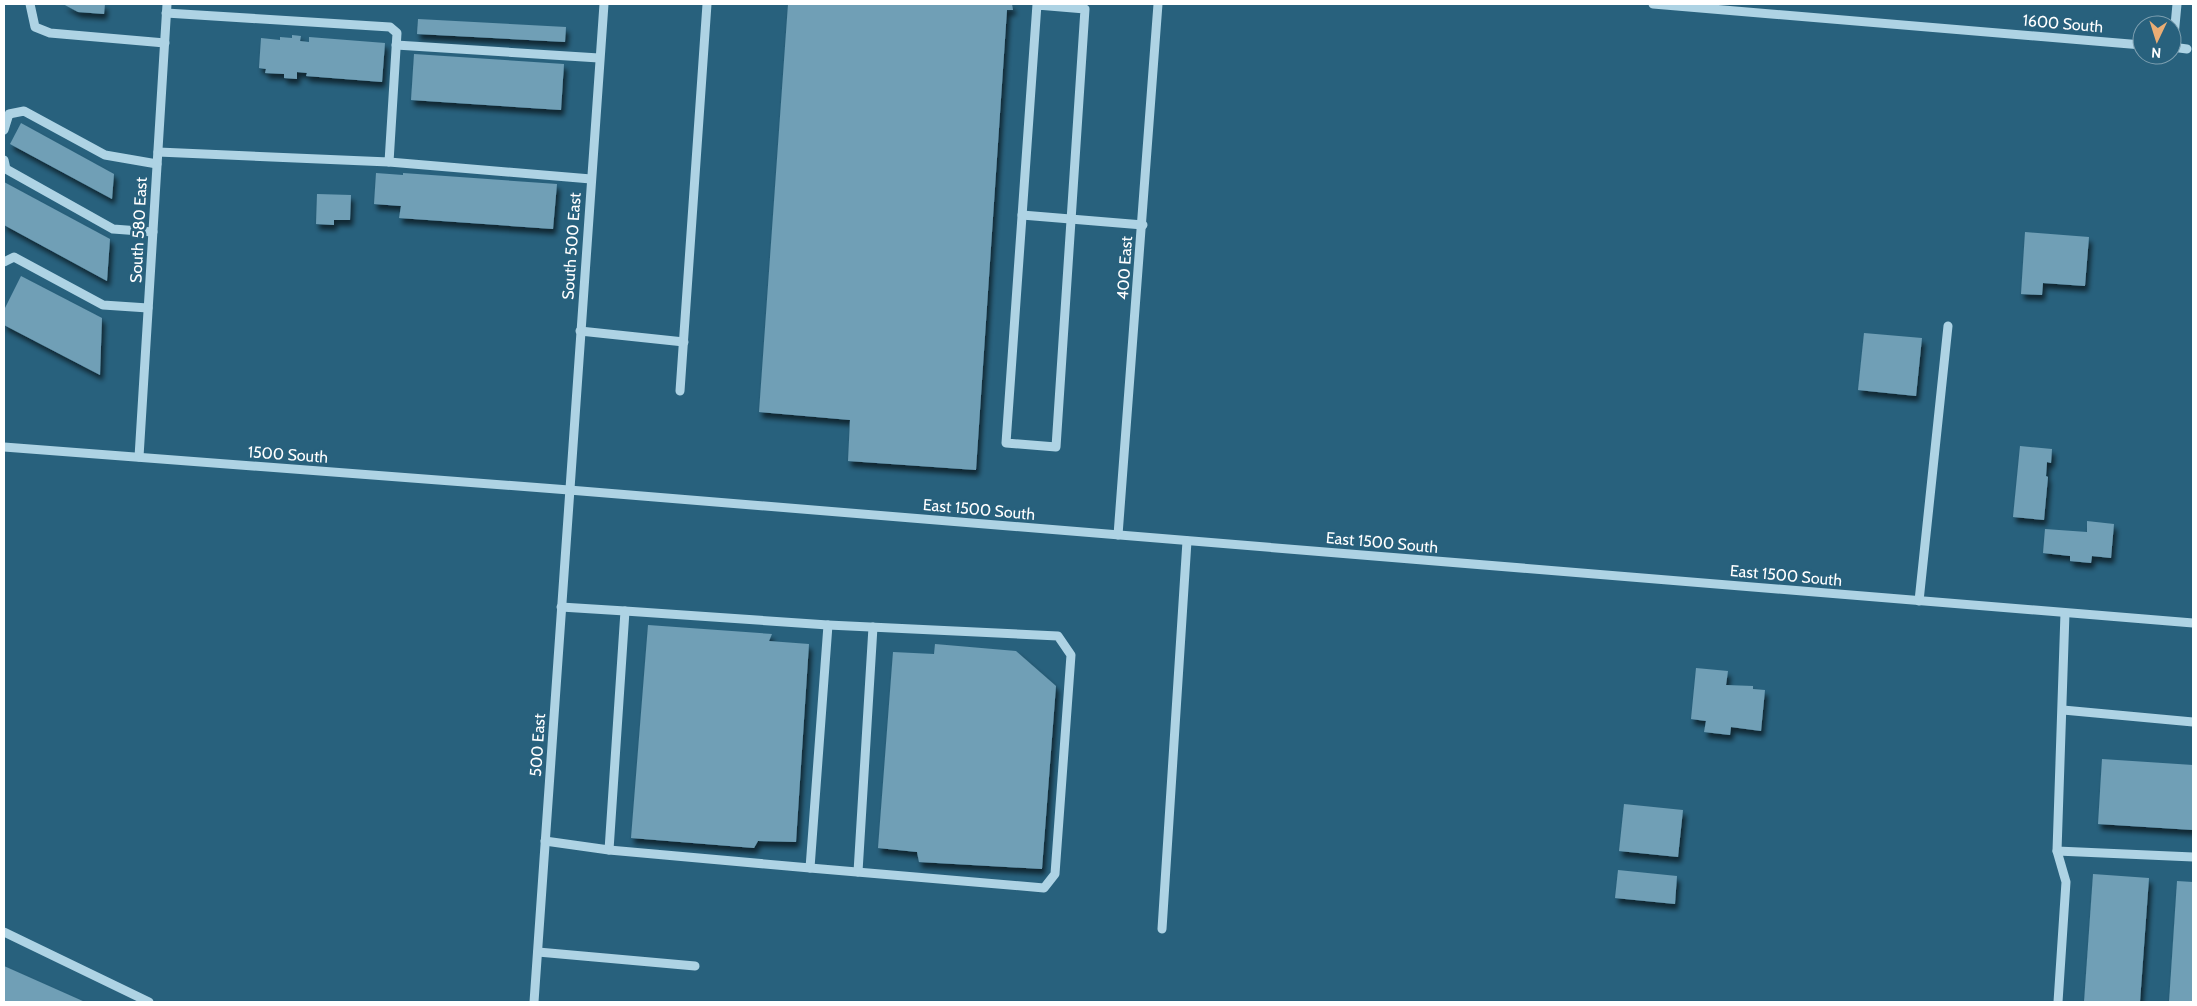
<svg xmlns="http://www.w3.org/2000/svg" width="2197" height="1006" viewBox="0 0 2197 1006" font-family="Cabin,sans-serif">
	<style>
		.building { fill: #709fb6; filter: url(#shadow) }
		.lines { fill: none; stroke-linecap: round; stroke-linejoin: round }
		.minor { stroke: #aed3e4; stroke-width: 9 }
		.labels { text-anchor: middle; stroke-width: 5; stroke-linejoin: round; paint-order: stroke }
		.street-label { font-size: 16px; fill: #fff; stroke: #28617d }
	</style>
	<defs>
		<filter id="shadow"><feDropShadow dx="3" dy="5.5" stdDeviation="2.5" flood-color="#0009"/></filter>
	</defs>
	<rect width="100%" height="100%" fill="#28617d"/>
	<g class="building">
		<polygon points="63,4 105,4 104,14 78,12"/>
		<polygon points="788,4 1012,4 1013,10 1007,10 976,470 848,461 850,420 759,412"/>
		<polygon points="418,19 566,27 565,42 417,34"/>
		<polygon points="292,35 301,36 300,41 309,42 309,37 385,43 382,82 306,76 307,73 297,72 297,79 284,78 284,74 265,73 266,69 259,68 261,38 280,40 280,37 292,38"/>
		<polygon points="414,54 564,64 561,110 411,100"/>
		<polygon points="21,123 114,174 112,199 10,144"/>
		<polygon points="376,173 403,175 403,173 557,184 553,229 399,218 401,206 374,204"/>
		<polygon points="4,182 110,239 107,281 4,225"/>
		<polygon points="317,194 351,195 350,220 334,220 334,225 316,224"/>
		<polygon points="2025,232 2089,237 2085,286 2043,283 2042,295 2021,294"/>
		<polygon points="21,276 102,318 100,375 4,325 4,310"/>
		<polygon points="1864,333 1922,338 1916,396 1858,390"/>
		<polygon points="2020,446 2052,449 2051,463 2047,462 2046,476 2048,477 2044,520 2013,517"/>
		<polygon points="2087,521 2114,524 2111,558 2092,556 2091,563 2070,561 2070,556 2043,553 2045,529 2087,532"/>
		<polygon points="648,625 772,634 769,641 809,644 796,842 758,841 754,848 631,838"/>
		<polygon points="935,644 1016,651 1056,686 1042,869 919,862 917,852 878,848 893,652 934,654"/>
		<polygon points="1696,668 1728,671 1726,685 1753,686 1753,689 1765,690 1761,731 1731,727 1730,735 1704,732 1706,721 1691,719"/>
		<polygon points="2102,759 2193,765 2193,830 2098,824"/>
		<polygon points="1624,804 1683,810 1678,857 1619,851"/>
		<polygon points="1618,870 1677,876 1675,904 1615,898"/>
		<polygon points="2093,874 2149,878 2140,1002 2084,1002"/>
		<polygon points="2177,881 2193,882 2193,1002 2169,1002"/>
		<polygon points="4,966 85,1002 4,1002"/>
	</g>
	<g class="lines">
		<g class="minor">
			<polyline points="30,4 35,27 50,33 165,43"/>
			<polyline points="1653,4 2142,45"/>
			<polyline points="1037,5 1085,9 1056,447 1006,443 1037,4"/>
			<polyline points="396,45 599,58"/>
			<polyline points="2172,47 2187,49"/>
			<polyline points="2173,47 2177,4"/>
			<polyline points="4,130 9,114 24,111 105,155 157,164"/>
			<polyline points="158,152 389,162 397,33 390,27 166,13"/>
			<polyline points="4,160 6,169 113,229 153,232"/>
			<polyline points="389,162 591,179"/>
			<polyline points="1022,215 1143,225"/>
			<polyline points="4,262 14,257 103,305 148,308"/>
			<polyline points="580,331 684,342"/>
			<polyline points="680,391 707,4"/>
			<polyline points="4,447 569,490 2193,623"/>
			<polyline points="139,457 167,4"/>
			<polyline points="1118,535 1158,4"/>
			<polyline points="1919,601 1948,326"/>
			<polyline points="2063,710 2193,722"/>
			<polyline points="545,841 609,850 625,611 561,607"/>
			<polyline points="609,850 810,868 828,625 625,611"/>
			<polyline points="2057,851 2193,857"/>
			<polyline points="810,868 1044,888 1055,874 1071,655 1058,636 828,625"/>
			<polyline points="858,872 873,627"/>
			<polyline points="1162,929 1187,541"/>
			<polyline points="4,932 149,1002"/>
			<polyline points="538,952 695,966"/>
			<polyline points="534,1002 604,4"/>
			<polyline points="2058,1002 2066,882 2057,851 2065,613"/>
		</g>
	</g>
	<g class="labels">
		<g class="street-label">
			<text transform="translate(2063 23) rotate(5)" y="6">1600 South</text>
			<text transform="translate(138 230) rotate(-87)" y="6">South 580 East</text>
			<text transform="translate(571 246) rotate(-86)" y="6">South 500 East</text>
			<text transform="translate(1124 268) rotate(-86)" y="6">400 East</text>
			<text transform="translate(288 454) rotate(4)" y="6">1500 South</text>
			<text transform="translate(979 509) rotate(5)" y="6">East 1500 South</text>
			<text transform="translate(1382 542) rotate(5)" y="6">East 1500 South</text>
			<text transform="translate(1786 575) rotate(5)" y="6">East 1500 South</text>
			<text transform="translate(537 745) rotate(-86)" y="6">500 East</text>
		</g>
	</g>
	<rect width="2197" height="1006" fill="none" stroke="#ffffff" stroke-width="10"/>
	<g transform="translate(2157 40) rotate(184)"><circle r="24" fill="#28617d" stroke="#7ea0b1"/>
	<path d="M0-4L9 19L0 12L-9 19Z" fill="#ebad74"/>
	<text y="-8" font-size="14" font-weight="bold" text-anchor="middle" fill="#ffffff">N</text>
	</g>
</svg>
